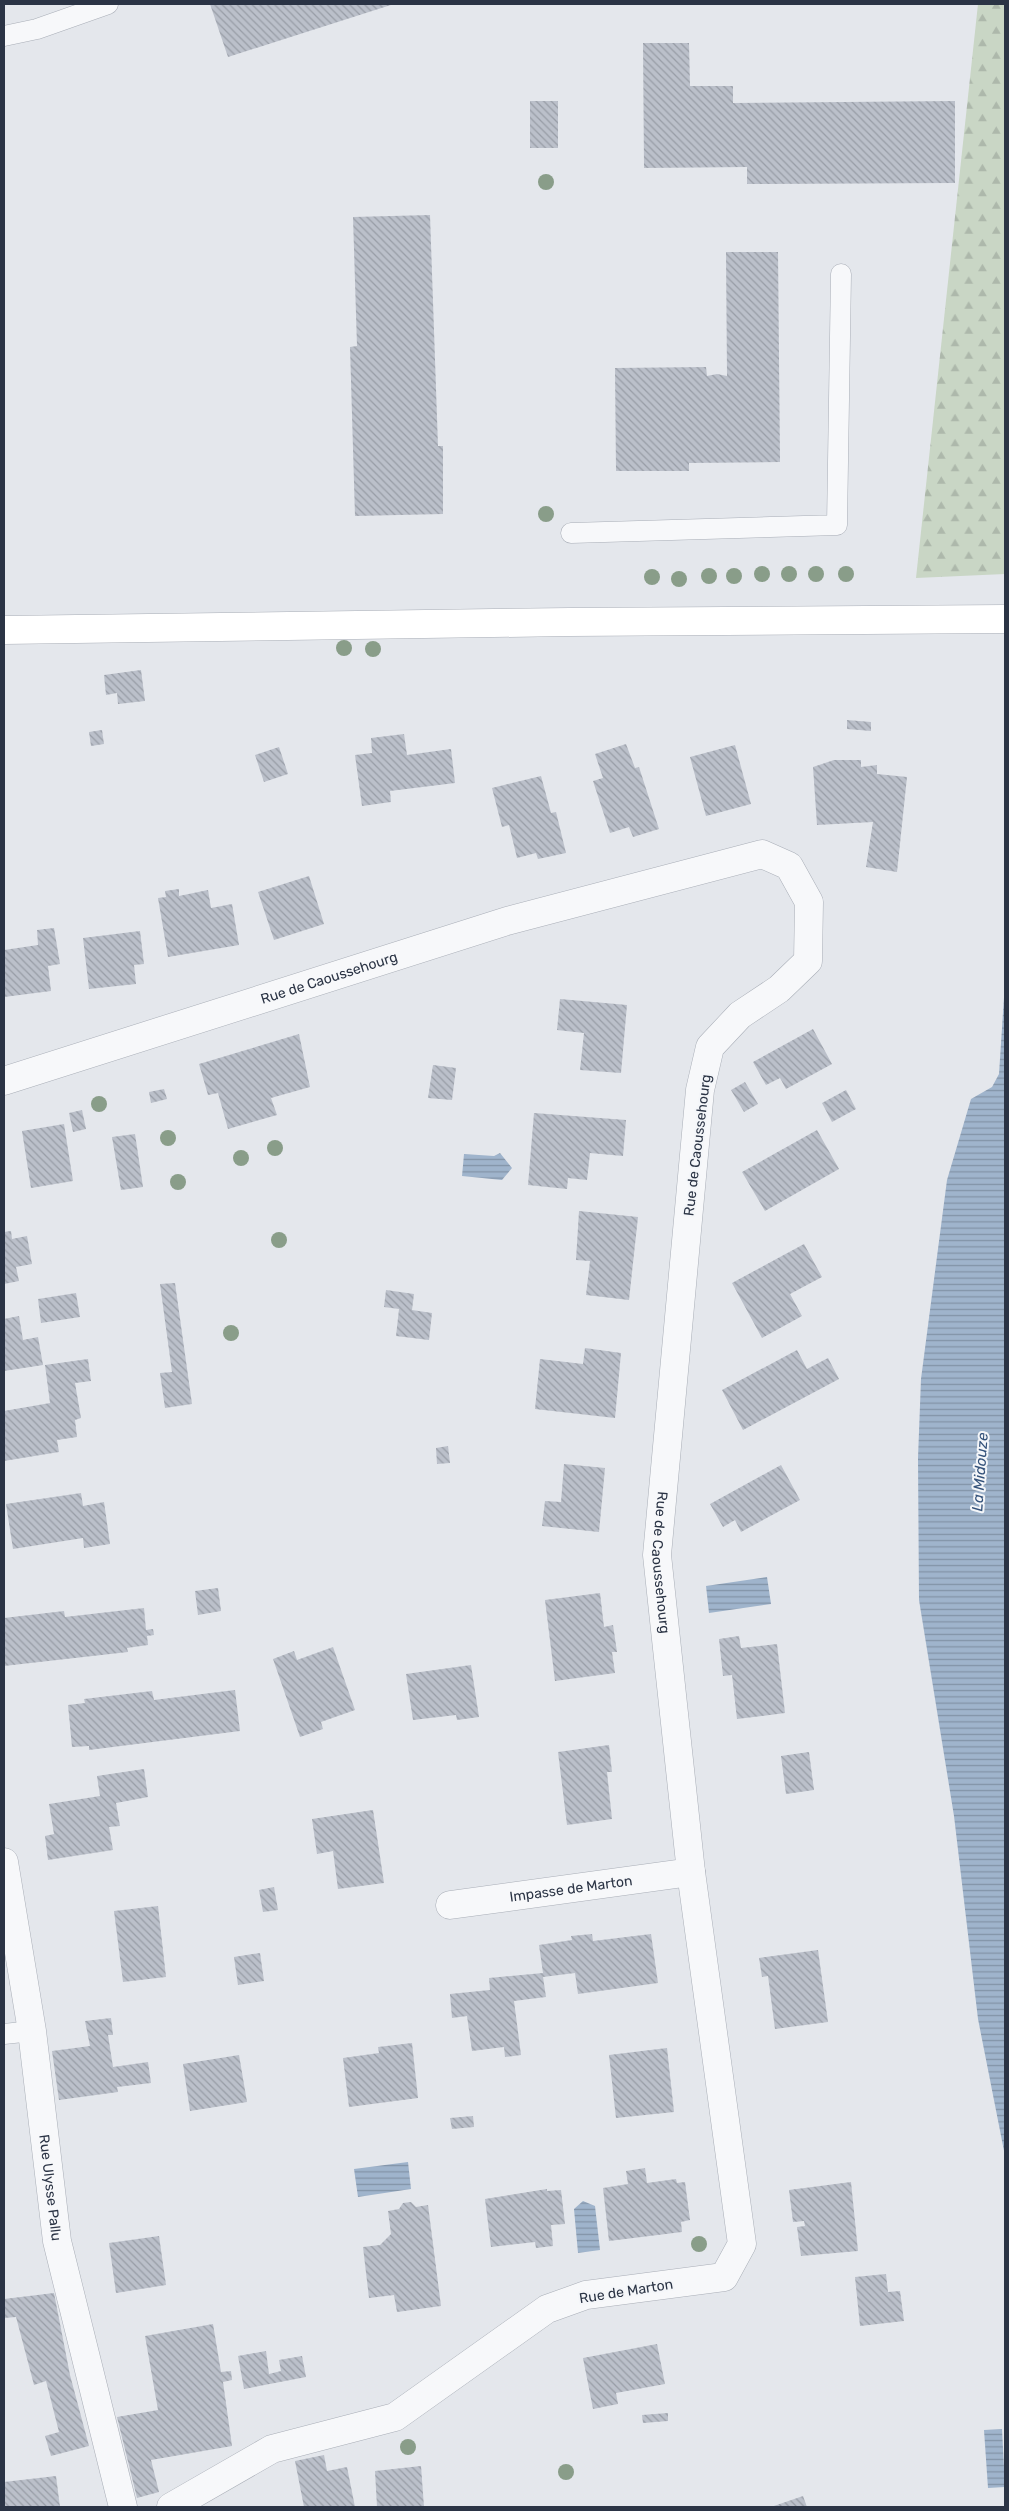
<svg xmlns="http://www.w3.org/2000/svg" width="1009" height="2511" viewBox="0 0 1009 2511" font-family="Rubik,sans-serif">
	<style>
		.forest { fill: url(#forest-firs) }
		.water { fill: url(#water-rules) }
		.building { fill: url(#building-back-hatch) }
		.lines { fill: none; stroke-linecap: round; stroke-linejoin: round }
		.lane-casing { stroke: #a9aeb7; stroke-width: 21 }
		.street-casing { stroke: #a9aeb7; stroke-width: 29 }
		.secondary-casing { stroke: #a9aeb7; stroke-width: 29 }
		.lane { stroke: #f7f8fa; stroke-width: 20 }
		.street { stroke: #f7f8fa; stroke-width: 28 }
		.secondary { stroke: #fff; stroke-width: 28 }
		.tree { fill: #899d89 }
		.labels { text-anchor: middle; stroke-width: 4; stroke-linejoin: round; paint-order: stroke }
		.street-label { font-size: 14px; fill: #2b3445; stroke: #f4f6f9 }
		.water-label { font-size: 15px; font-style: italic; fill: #34527a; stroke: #f4f6f9 }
	</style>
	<defs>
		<pattern id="forest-firs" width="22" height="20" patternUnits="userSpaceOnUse" patternTransform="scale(1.25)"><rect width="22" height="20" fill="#c9d6c5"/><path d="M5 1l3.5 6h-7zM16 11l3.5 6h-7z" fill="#adb8ab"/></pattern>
		<pattern id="water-rules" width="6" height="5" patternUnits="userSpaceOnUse" patternTransform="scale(1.25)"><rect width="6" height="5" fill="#9fb4cc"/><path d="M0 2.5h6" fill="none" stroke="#8293a7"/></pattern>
		<pattern id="building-back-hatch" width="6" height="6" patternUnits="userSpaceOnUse" patternTransform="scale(1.25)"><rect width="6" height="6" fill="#bbc0ca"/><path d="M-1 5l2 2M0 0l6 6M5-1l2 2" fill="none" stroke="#989da6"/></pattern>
	</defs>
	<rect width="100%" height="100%" fill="#e4e7ec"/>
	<polygon class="forest" points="978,4 1005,4 1005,574 916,578"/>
	<g class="water">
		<polygon points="1005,982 1005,2156 978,2019 954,1816 919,1600 918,1458 921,1379 947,1180 971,1099 992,1087 999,1074"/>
		<polygon points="500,1153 512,1168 502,1180 462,1176 464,1154 494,1156"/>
		<polygon points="767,1577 771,1604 709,1613 706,1586"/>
		<polygon points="408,2162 411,2189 358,2197 354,2169"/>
		<polygon points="583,2201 595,2206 600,2250 578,2253 574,2209"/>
		<polygon points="1002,2429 1005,2487 988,2488 984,2430"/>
	</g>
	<g class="building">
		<polygon points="210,4 394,4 228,57"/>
		<polygon points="643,43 689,43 690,86 733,86 733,103 955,101 955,183 747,184 747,167 644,168"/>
		<rect x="530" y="101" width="28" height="47"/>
		<polygon points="430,215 438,446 443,446 443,514 355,516 350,347 357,346 353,217"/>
		<polygon points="726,252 778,252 780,462 689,463 689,471 616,471 615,368 706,367 707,376 717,374 727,376"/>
		<polygon points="141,670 145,701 118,704 117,693 106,695 104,675"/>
		<polygon points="847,720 871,722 871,731 847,729"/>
		<polygon points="102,730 104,744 91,746 89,732"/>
		<polygon points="404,734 407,755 451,749 455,783 390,791 391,802 362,806 355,755 372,753 371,738"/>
		<polygon points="626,744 635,768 639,767 659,829 633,837 629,827 610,833 593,781 603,778 595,754"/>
		<polygon points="735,745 751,804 706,816 690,757"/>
		<polygon points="279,747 288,774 264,782 255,755"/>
		<polygon points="834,760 861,760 861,767 877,765 877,774 907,777 897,872 866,867 873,822 817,825 813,767"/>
		<polygon points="541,776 551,813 556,812 566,853 538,859 536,853 517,858 509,825 502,827 492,788"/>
		<polygon points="309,876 324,924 274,940 258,892"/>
		<polygon points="179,889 179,896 208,890 211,908 232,904 239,945 168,957 158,898 166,897 165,891"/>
		<polygon points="54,928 60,964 48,966 51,991 4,997 4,950 38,945 37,930"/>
		<polygon points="140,931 144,964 134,965 136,984 89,989 83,938"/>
		<polygon points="560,999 627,1005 621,1073 580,1070 584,1033 557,1030"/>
		<polygon points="813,1029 832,1064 786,1089 780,1078 766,1085 753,1062"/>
		<polygon points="299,1034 310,1087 271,1098 277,1115 228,1129 218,1093 208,1095 199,1064"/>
		<polygon points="433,1065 456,1068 452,1100 428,1098"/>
		<polygon points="745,1082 758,1104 744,1112 731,1090"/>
		<polygon points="164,1089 167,1099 151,1103 149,1092"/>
		<polygon points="846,1090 856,1109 832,1122 822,1103"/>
		<polygon points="82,1110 86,1129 73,1132 69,1113"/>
		<polygon points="534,1113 626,1120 623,1156 590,1153 587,1180 568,1178 567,1189 528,1185"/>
		<polygon points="64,1124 73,1181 31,1188 22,1131"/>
		<polygon points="817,1130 839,1169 765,1211 742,1172"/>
		<polygon points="135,1134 143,1187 121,1190 112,1137"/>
		<polygon points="579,1211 638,1217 629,1300 586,1295 590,1261 576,1260"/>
		<polygon points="11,1231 12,1239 27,1236 32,1264 16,1267 19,1281 4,1284 4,1232"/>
		<polygon points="804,1244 822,1277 790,1294 802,1316 762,1338 732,1283"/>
		<polygon points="175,1283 192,1404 165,1408 160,1373 172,1372 160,1284"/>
		<polygon points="386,1290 414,1294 412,1310 432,1313 429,1340 396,1336 399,1309 384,1307"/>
		<polygon points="76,1293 80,1317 41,1323 38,1299"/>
		<polygon points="19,1316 23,1340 38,1337 43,1365 4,1371 4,1319"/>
		<polygon points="585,1348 621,1353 615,1418 535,1409 540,1359 583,1364"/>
		<polygon points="797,1350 807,1369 828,1358 839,1379 743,1430 722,1390"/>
		<polygon points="88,1359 91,1381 75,1383 81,1418 75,1420 77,1437 57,1440 59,1452 4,1461 4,1411 50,1403 45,1365"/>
		<polygon points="448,1446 450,1463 437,1464 436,1448"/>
		<polygon points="564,1464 605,1468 599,1532 542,1526 545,1501 561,1502"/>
		<polygon points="781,1465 800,1500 741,1532 735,1520 723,1527 710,1504"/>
		<polygon points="81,1493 83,1506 104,1502 110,1544 84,1548 83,1538 13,1549 6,1504"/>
		<polygon points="218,1588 221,1611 198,1615 195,1591"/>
		<polygon points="600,1593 604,1627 613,1625 617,1652 612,1652 615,1673 555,1681 545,1600"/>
		<polygon points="144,1608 146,1630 153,1629 154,1635 147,1636 148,1645 127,1648 128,1652 4,1666 4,1618 64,1611 65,1617"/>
		<polygon points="739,1636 741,1648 777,1644 785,1713 737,1719 732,1675 723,1676 719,1639"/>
		<polygon points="333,1647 355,1710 321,1722 323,1729 300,1737 273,1659 294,1651 297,1660"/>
		<polygon points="471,1665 479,1717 457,1720 456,1715 413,1720 406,1674"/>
		<polygon points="235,1690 240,1731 89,1750 89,1746 72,1747 68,1705 85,1703 84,1699 152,1691 154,1700"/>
		<polygon points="609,1745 612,1772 607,1772 612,1819 567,1825 558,1752"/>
		<polygon points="809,1752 814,1790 786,1794 781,1756"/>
		<polygon points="144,1769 148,1797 116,1803 120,1826 109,1827 113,1850 48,1860 45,1836 54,1834 49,1804 100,1796 97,1776"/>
		<polygon points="373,1810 384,1883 338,1889 333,1851 317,1854 312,1819"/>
		<polygon points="274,1887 278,1910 263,1912 259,1890"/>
		<polygon points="158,1906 166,1977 123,1982 114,1911"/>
		<polygon points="592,1934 593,1941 651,1934 658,1983 578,1994 575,1973 543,1977 546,1997 514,2001 521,2055 505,2057 504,2047 472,2051 467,2016 452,2018 450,1994 490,1990 489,1978 543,1973 539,1945 572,1940 571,1936"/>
		<polygon points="818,1950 828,2022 775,2029 768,1976 762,1977 759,1958"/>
		<polygon points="260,1953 264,1981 238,1985 234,1957"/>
		<polygon points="111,2018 113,2035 108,2035 113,2067 148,2062 151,2083 117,2087 118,2092 59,2100 52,2051 90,2046 85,2021"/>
		<polygon points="412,2043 418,2098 349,2107 343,2058 379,2053 378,2047"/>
		<polygon points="667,2048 674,2112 616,2118 609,2055"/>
		<polygon points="239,2055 247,2102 190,2111 183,2064"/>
		<polygon points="473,2116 474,2127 452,2129 450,2118"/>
		<polygon points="645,2168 647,2183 676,2179 677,2183 685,2182 690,2220 681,2222 682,2232 609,2241 603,2188 628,2184 626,2171"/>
		<polygon points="851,2182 858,2251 801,2256 797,2227 805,2226 804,2221 793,2222 789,2190"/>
		<polygon points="547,2189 547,2191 561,2190 565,2224 551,2225 553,2246 536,2248 535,2242 491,2247 485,2199"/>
		<polygon points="411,2202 416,2207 428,2205 441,2306 397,2312 394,2295 369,2298 363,2247 380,2245 391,2234 388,2211 399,2209 403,2203"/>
		<polygon points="159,2236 166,2285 116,2293 109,2243"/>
		<polygon points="886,2274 888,2292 900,2291 904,2321 860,2326 855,2277"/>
		<polygon points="54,2293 70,2375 89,2446 51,2456 45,2436 59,2432 46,2381 34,2385 16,2317 4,2318 4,2299"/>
		<polygon points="213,2324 221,2372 231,2371 232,2380 223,2382 232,2446 151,2460 159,2492 137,2498 117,2417 158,2410 145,2336"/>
		<polygon points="657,2344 665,2384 616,2393 618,2404 593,2409 583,2358"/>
		<polygon points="266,2351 269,2374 281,2371 279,2360 302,2356 306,2377 244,2389 238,2356"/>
		<polygon points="668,2413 668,2421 643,2423 642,2415"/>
		<polygon points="324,2455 327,2471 347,2467 355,2507 304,2507 295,2461"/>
		<polygon points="421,2466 424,2507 377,2507 375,2471"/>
		<polygon points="56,2476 60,2507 4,2507 4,2482"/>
		<polygon points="803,2496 807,2507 771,2507"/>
	</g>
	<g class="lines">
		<g class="lane-casing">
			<g id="lane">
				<polyline points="4,36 37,29 108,4"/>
				<polyline points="571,533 837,525 841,274"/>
				<polyline points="4,2034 32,2031"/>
			</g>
		</g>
		<g class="street-casing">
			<g id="street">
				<path id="s1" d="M 4,1081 L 507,921 L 762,854 L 789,866 L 809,902 L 808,961 L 779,989 L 740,1015 L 710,1047 L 700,1090 L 657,1555 L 691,1872 L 742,2244 L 724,2277 L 586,2295 L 547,2309 L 395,2417 L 272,2449 L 171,2507"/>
				<path id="s2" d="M 4,1862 L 32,2031 L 57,2241 L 123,2507"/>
				<path id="s3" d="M 450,1905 L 691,1872"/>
			</g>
		</g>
		<g class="secondary-casing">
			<polyline id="secondary" points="4,630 570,622 1005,619"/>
		</g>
		<use href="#lane" class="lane"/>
		<use href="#street" class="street"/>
		<use href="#secondary" class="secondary"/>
	</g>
	<g class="tree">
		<circle cx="546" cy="182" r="8"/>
		<circle cx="546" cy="514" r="8"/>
		<circle cx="762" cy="574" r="8"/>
		<circle cx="789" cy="574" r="8"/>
		<circle cx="816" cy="574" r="8"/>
		<circle cx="846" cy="574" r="8"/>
		<circle cx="709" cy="576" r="8"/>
		<circle cx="734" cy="576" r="8"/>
		<circle cx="652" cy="577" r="8"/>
		<circle cx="679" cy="579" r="8"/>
		<circle cx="344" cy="648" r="8"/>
		<circle cx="373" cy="649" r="8"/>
		<circle cx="99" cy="1104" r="8"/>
		<circle cx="168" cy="1138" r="8"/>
		<circle cx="275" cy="1148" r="8"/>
		<circle cx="241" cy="1158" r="8"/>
		<circle cx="178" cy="1182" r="8"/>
		<circle cx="279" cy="1240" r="8"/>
		<circle cx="231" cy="1333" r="8"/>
		<circle cx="699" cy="2244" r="8"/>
		<circle cx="408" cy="2447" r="8"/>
		<circle cx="566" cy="2472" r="8"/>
	</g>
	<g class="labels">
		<g class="street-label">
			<text dy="5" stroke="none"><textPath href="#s1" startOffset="341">Rue de Caoussehourg</textPath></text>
			<text transform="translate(697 1145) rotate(-83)" y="5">Rue de Caoussehourg</text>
			<text dy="5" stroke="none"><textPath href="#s1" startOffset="1571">Rue de Caoussehourg</textPath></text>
			<text dy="5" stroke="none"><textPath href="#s3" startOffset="122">Impasse de Marton</textPath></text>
			<text dy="5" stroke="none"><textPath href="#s2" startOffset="329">Rue Ulysse Pallu</textPath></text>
			<text transform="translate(626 2291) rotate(-9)" y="5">Rue de Marton</text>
		</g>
		<g class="water-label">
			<text transform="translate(980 1472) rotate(-86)" y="5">La Midouze</text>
		</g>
	</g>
	<rect width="1009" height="2511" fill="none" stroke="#2b3445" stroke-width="10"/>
</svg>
